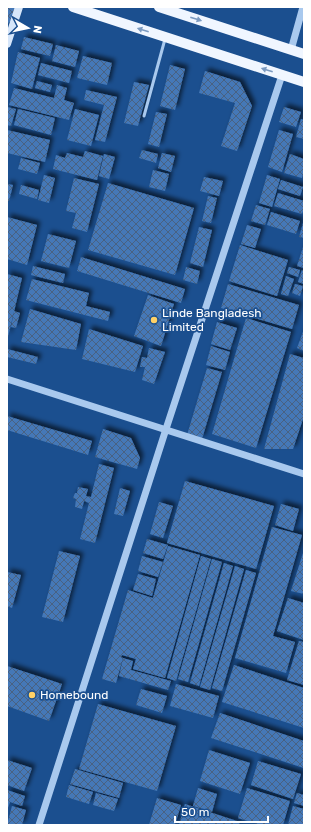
<svg xmlns="http://www.w3.org/2000/svg" width="311" height="832" viewBox="0 0 311 832" font-family="Rubik,sans-serif">
	<style>
		.building { fill: url(#building-cross-hatch); filter: url(#shadow) }
		.lines { fill: none; stroke-linecap: round; stroke-linejoin: round }
		.service { stroke: #a9c9ee; stroke-width: 3 }
		.tertiary { stroke: #a9c9ee; stroke-width: 7 }
		.secondary { stroke: #d6e6fa; stroke-width: 8 }
		.primary { stroke: #f0f6ff; stroke-width: 10 }
		.oneway { fill: #7b9ac1 }
		.poi-dot { fill: #ffd166; stroke: #1b4f8f; stroke-width: 1.5 }
		.labels { text-anchor: middle; stroke-width: 3.5; stroke-linejoin: round; paint-order: stroke }
		.poi-label { font-size: 12px; fill: #fff; stroke: #1b4f8f; text-anchor: start }
	</style>
	<defs>
		<pattern id="building-cross-hatch" width="8" height="8" patternUnits="userSpaceOnUse"><rect width="8" height="8" fill="#4478b7"/><path d="M0 0l8 8M0 8l8-8" fill="none" stroke="#486282"/></pattern>
		<filter id="shadow"><feDropShadow dx="3.5" dy="-3.5" stdDeviation="2" flood-color="#0009"/></filter>
	</defs>
	<rect width="100%" height="100%" fill="#1b4f8f"/>
	<g class="building">
		<polygon points="7,7 18,7 12,23 9,22 8,24 7,23"/>
		<polygon points="24,37 53,44 50,56 21,49"/>
		<polygon points="56,45 79,51 75,67 52,61"/>
		<polygon points="18,52 40,58 32,89 11,83"/>
		<polygon points="83,56 112,63 107,85 77,78"/>
		<polygon points="41,63 72,71 69,83 38,75"/>
		<polygon points="170,65 185,69 175,110 160,106"/>
		<polygon points="205,71 240,82 252,106 237,151 221,146 235,103 199,93"/>
		<polygon points="37,81 52,85 50,92 35,88"/>
		<polygon points="134,82 149,85 138,126 124,123"/>
		<polygon points="57,85 67,88 64,100 74,103 69,120 9,105 14,88 54,98"/>
		<polygon points="86,90 117,97 105,142 95,140 104,105 84,100"/>
		<polygon points="7,107 16,109 11,126 7,125"/>
		<polygon points="284,107 301,112 296,127 279,122"/>
		<polygon points="18,109 55,118 51,135 14,125"/>
		<polygon points="75,109 99,115 91,146 67,140"/>
		<polygon points="156,112 167,114 159,147 148,144"/>
		<polygon points="301,119 304,120 304,139 296,137"/>
		<polygon points="7,130 50,140 45,162 7,153"/>
		<polygon points="279,130 293,134 282,172 268,167"/>
		<polygon points="142,150 158,154 156,163 139,158"/>
		<polygon points="85,151 103,156 97,180 53,169 56,155 65,158 67,153 83,157"/>
		<polygon points="162,153 175,156 171,172 158,168"/>
		<polygon points="104,154 115,157 109,179 99,176"/>
		<polygon points="290,154 304,159 304,170 302,178 284,173"/>
		<polygon points="21,158 40,163 37,174 18,169"/>
		<polygon points="153,170 169,174 165,191 149,187"/>
		<polygon points="44,175 55,178 49,203 38,200"/>
		<polygon points="267,175 280,179 272,207 259,203"/>
		<polygon points="204,177 223,181 219,196 200,191"/>
		<polygon points="74,178 99,184 87,232 72,228 76,213 66,211"/>
		<polygon points="281,180 303,187 300,196 278,189"/>
		<polygon points="108,183 194,208 175,275 88,250"/>
		<polygon points="7,184 13,185 9,201 7,201"/>
		<polygon points="21,185 39,190 37,199 19,194"/>
		<polygon points="278,193 304,201 304,208 302,214 274,206"/>
		<polygon points="208,196 217,198 211,223 202,221"/>
		<polygon points="256,205 270,209 265,225 251,221"/>
		<polygon points="271,212 300,221 296,234 267,225"/>
		<polygon points="7,217 37,225 27,265 7,259"/>
		<polygon points="304,220 304,238 299,237"/>
		<polygon points="247,225 261,229 255,248 241,244"/>
		<polygon points="199,227 212,230 203,267 190,263"/>
		<polygon points="48,234 76,241 69,268 41,261"/>
		<polygon points="304,244 304,268 297,266"/>
		<polygon points="240,245 288,260 277,296 229,281"/>
		<polygon points="81,257 185,289 181,303 77,271"/>
		<polygon points="33,266 65,274 63,283 31,275"/>
		<polygon points="186,267 200,271 197,284 183,280"/>
		<polygon points="289,267 300,270 298,277 287,273"/>
		<polygon points="302,270 304,271 304,284 298,282"/>
		<polygon points="7,274 22,278 8,337 7,336"/>
		<polygon points="286,276 294,279 288,296 281,294"/>
		<polygon points="32,279 89,293 86,306 110,312 108,321 26,300"/>
		<polygon points="228,284 299,305 292,329 221,308"/>
		<polygon points="295,284 303,286 300,296 292,293"/>
		<polygon points="148,295 174,304 161,346 134,336"/>
		<polygon points="30,309 81,324 76,350 21,342"/>
		<polygon points="14,311 20,313 16,328 11,327"/>
		<polygon points="246,318 291,332 256,448 212,434"/>
		<polygon points="217,322 237,328 230,350 211,344"/>
		<polygon points="89,329 143,346 135,372 82,359"/>
		<polygon points="304,329 304,351 297,348"/>
		<polygon points="211,346 230,352 225,370 206,365"/>
		<polygon points="149,348 165,352 154,384 142,380 145,367 140,367 142,357 147,358"/>
		<polygon points="7,349 38,357 36,364 7,357"/>
		<polygon points="290,354 304,358 304,416 293,449 264,449"/>
		<polygon points="207,368 222,372 202,439 187,435"/>
		<polygon points="7,416 92,441 88,455 7,430"/>
		<polygon points="103,429 131,438 140,458 137,469 95,457"/>
		<polygon points="99,464 114,468 95,543 80,539 89,503 84,501 82,509 75,507 76,499 73,498 75,493 77,493 78,487 88,489 86,496 91,497"/>
		<polygon points="185,481 274,506 256,569 167,543"/>
		<polygon points="120,488 130,491 123,516 114,514"/>
		<polygon points="159,502 173,506 163,538 150,534"/>
		<polygon points="281,504 299,509 293,531 275,525"/>
		<polygon points="272,527 302,535 273,636 295,642 286,673 235,658"/>
		<polygon points="147,539 168,545 163,559 143,553"/>
		<polygon points="168,546 179,549 159,618 179,549 200,555 165,678 133,669 136,659 122,655 121,657 123,658 116,683 102,679 128,590 153,598"/>
		<polygon points="304,550 304,594 291,591"/>
		<polygon points="59,551 80,556 63,622 42,617"/>
		<polygon points="142,556 163,562 158,577 138,571"/>
		<polygon points="201,556 211,559 176,681 167,678"/>
		<polygon points="212,559 222,562 188,682 178,679"/>
		<polygon points="224,563 233,566 199,686 190,683"/>
		<polygon points="235,566 244,569 210,690 200,687"/>
		<polygon points="246,570 256,573 222,691 212,688"/>
		<polygon points="7,572 21,575 12,608 7,606"/>
		<polygon points="138,574 156,579 152,596 133,590"/>
		<polygon points="288,598 304,603 304,640 277,631"/>
		<polygon points="299,641 304,642 304,685 287,680"/>
		<polygon points="123,658 133,661 131,670 171,681 168,690 119,676"/>
		<polygon points="234,665 304,688 304,728 222,702"/>
		<polygon points="7,666 62,684 49,721 7,706"/>
		<polygon points="176,684 219,696 213,718 170,706"/>
		<polygon points="141,689 167,696 162,713 136,705"/>
		<polygon points="98,704 176,726 157,791 79,769"/>
		<polygon points="220,713 304,741 304,768 211,738"/>
		<polygon points="209,750 250,763 240,794 200,781"/>
		<polygon points="7,760 32,768 24,791 7,785"/>
		<polygon points="258,761 301,774 293,799 251,785"/>
		<polygon points="75,769 123,783 119,798 70,784"/>
		<polygon points="69,785 93,792 89,804 66,797"/>
		<polygon points="198,788 217,794 212,812 193,806"/>
		<polygon points="247,788 290,801 283,825 261,825 238,818"/>
		<polygon points="7,790 25,796 22,806 10,802 7,811"/>
		<polygon points="96,793 118,799 114,811 93,805"/>
		<polygon points="297,793 304,795 304,806 294,803"/>
		<polygon points="157,798 181,805 175,825 149,825"/>
		<polygon points="185,804 240,822 239,825 179,825"/>
		<polygon points="12,806 26,810 22,825 7,825"/>
		<polygon points="293,806 304,809 304,825 288,825"/>
	</g>
	<g class="lines">
		<polyline class="service" points="144,116 165,39"/>
		<g class="tertiary">
			<polyline points="291,50 303,7"/>
			<polyline points="7,379 304,474"/>
			<polyline points="39,825 166,429 282,75"/>
		</g>
		<polyline class="secondary" points="7,44 19,7"/>
		<g class="primary">
			<polyline points="73,7 304,82"/>
			<polyline points="159,7 304,54"/>
		</g>
	</g>
	<defs><path id="oneway-solid" d="M-6-.8H1V-3.2L6.5 0L1 3.2V.8H-6Z"/></defs>
	<g class="oneway">
		<use href="#oneway-solid" transform="translate(196 19) rotate(18)"/>
		<use href="#oneway-solid" transform="translate(143 30) rotate(-162)"/>
		<use href="#oneway-solid" transform="translate(267 70) rotate(-162)"/>
	</g>
	<g class="poi-dot">
		<circle cx="154" cy="320" r="4"/>
		<circle cx="32" cy="695" r="4"/>
	</g>
	<g class="labels">
		<g class="poi-label">
			<text x="162" y="317">Linde Bangladesh<tspan x="162" dy="14">Limited</tspan></text>
			<text x="40" y="699">Homebound</text>
		</g>
	</g>
	<rect width="311" height="832" fill="none" stroke="#ffffff" stroke-width="16"/>
	<g transform="translate(28 28) rotate(99)" stroke="#1b4f8f" stroke-width="3" paint-order="stroke">
	<path d="M0-3L7 15L0 10L-7 15Z" fill="#ffffff"/>
	<text y="-6" font-size="11" font-weight="bold" text-anchor="middle" fill="#ffffff">N</text>
	</g>
	<path d="M175 816v6h93v-6" fill="none" stroke="#ffffff" stroke-width="2"/>
	<text x="181" y="816" font-size="12" fill="#ffffff" stroke="#1b4f8f" stroke-width="3" paint-order="stroke">50 m</text>
</svg>
